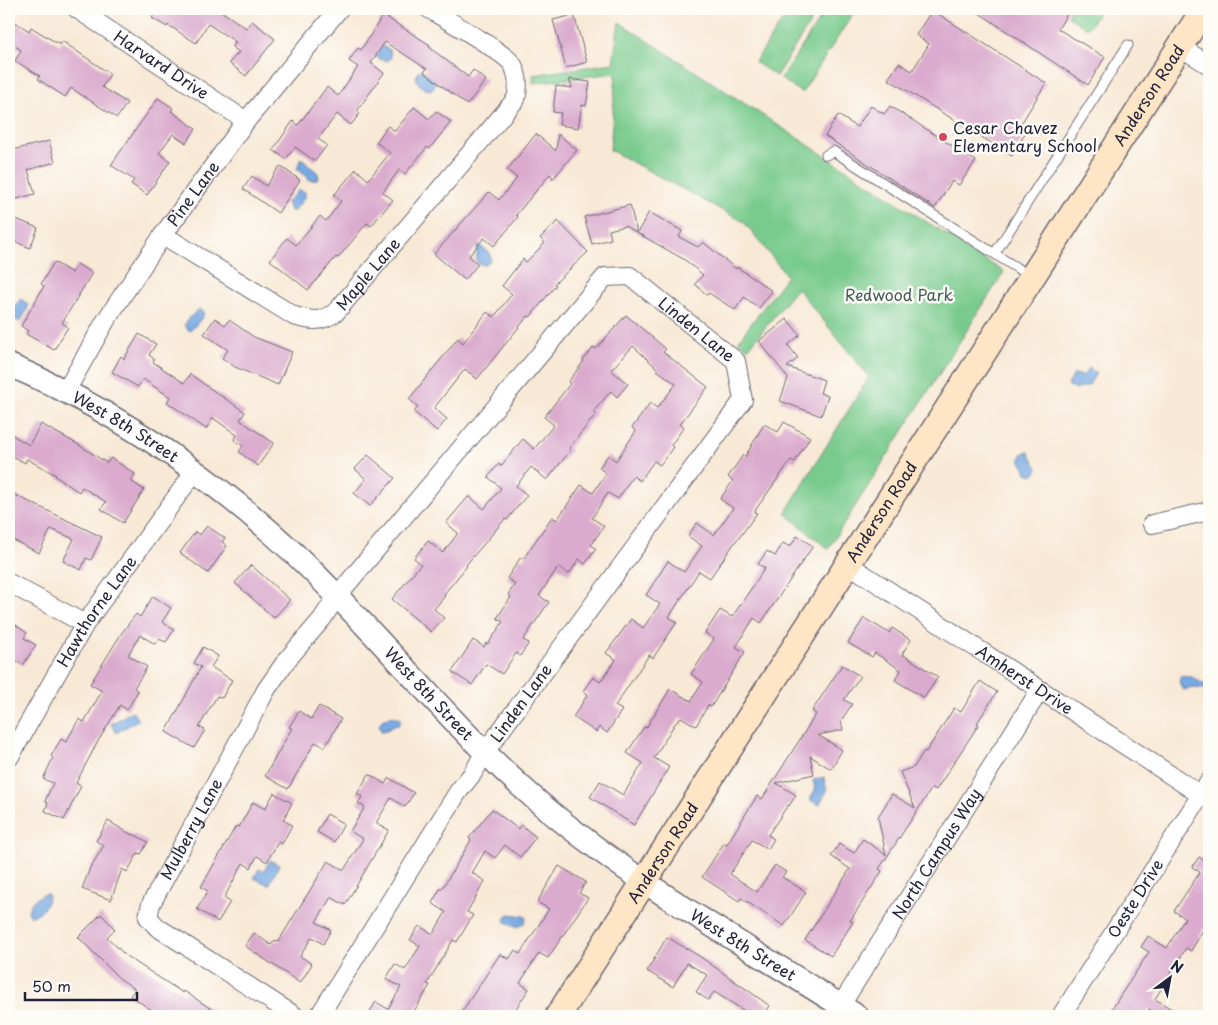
<svg xmlns="http://www.w3.org/2000/svg" width="1218" height="1025" viewBox="0 0 1218 1025" font-family="'Playpen Sans',sans-serif">
	<style>
		.green { fill: #79cb8d; stroke: #4e7664 }
		.water { fill: #77a9e2; stroke: #4c668e }
		.building { fill: #daabce }
		.lines { fill: none; stroke-linecap: round; stroke-linejoin: round }
		.service-casing { stroke: #6d6871; stroke-width: 11 }
		.minor-casing { stroke: #6d6871; stroke-width: 20 }
		.tertiary-casing { stroke: #6d6871; stroke-width: 25 }
		.secondary-casing { stroke: #6d6871; stroke-width: 28 }
		.service { stroke: #fff; stroke-width: 9 }
		.minor { stroke: #fff; stroke-width: 18 }
		.tertiary { stroke: #fff; stroke-width: 22 }
		.secondary { stroke: #fee5c5; stroke-width: 25 }
		.poi-dot { fill: #d1495b; stroke: #fdfcf7; stroke-width: 2 }
		.labels { text-anchor: middle; stroke-width: 5; stroke-linejoin: round; paint-order: stroke }
		.street-label { font-size: 16px; fill: #22223b; stroke: #fdfcf7 }
		.poi-label { font-size: 16px; fill: #22223b; stroke: #fdfcf7; text-anchor: start }
		.park-label { font-size: 16px; fill: #405d58; stroke: #fdfcf7 }
	</style>
	<rect width="100%" height="100%" fill="#fdfcf7"/>
	<filter id="ink" filterUnits="userSpaceOnUse"><feTurbulence type="fractalNoise" baseFrequency=".02" numOctaves="2"/><feDisplacementMap in="SourceGraphic" scale="10" xChannelSelector="R" yChannelSelector="G"/><feConvolveMatrix kernelMatrix="1 2 1 2 8 2 1 2 1" color-interpolation-filters="sRGB"/></filter>
	<filter id="wash" filterUnits="userSpaceOnUse"><feTurbulence type="fractalNoise" baseFrequency=".0096" numOctaves="4" result="noise"/><feDisplacementMap in="SourceGraphic" scale="20" xChannelSelector="R" yChannelSelector="G"/><feGaussianBlur stdDeviation="1.12" result="paint"/><feColorMatrix in="noise" values="0 0 0 0 0 0 0 0 0 0 0 0 0 0 0 0 0 1.4 0 .05"/><feComposite in="paint" operator="in"/></filter>
	<g filter="url(#wash)">
		<rect width="100%" height="100%" fill="#f8e9d6"/>
		<g class="green">
			<polygon points="790,9 819,9 776,76 755,62"/>
			<polygon points="826,9 849,9 854,12 802,93 781,79"/>
			<polygon points="1071,9 1095,9 1097,15 1089,27 1085,27 1069,17 1069,13"/>
			<polygon points="619,22 1004,272 828,549 785,513 869,377 797,288 748,349 738,341 787,276 744,222 610,150 616,73 533,83 533,75 613,63"/>
		</g>
		<g class="water">
			<polygon points="381,45 390,50 391,58 388,61 379,59 372,52"/>
			<path d="M 419,70 C 425,71 433,77 436,83 L 434,87 L 430,90 C 423,89 417,84 416,77 Z"/>
			<path d="M 302,158 C 307,162 311,168 317,172 L 319,177 L 315,180 L 309,180 C 306,174 300,173 297,168 Z"/>
			<polygon points="299,190 305,192 305,197 294,211 290,211 287,202"/>
			<polygon points="478,244 489,253 491,259 486,265 479,264 476,260"/>
			<polygon points="21,299 28,304 27,310 20,322 12,318 16,305"/>
			<polygon points="199,309 204,313 201,319 190,331 184,326 189,318"/>
			<polygon points="1089,368 1096,373 1089,385 1075,390 1068,385 1074,374 1083,376"/>
			<polygon points="1028,451 1038,468 1036,473 1032,475 1027,473 1020,459 1023,453"/>
			<polygon points="1181,676 1192,677 1205,685 1204,689 1194,688 1183,690 1179,682"/>
			<polygon points="132,711 138,720 116,733 111,724"/>
			<path d="M 390,716 L 399,718 L 401,720 L 399,725 C 392,725 389,731 381,731 L 379,726 L 382,720 Z"/>
			<polygon points="824,777 827,791 819,805 810,800 815,790 813,780"/>
			<polygon points="270,860 279,865 269,885 254,878 259,869 264,871"/>
			<path d="M 43,894 L 48,894 C 49,904 41,914 31,916 L 28,912 L 30,905 L 34,900 Z"/>
			<path d="M 509,914 L 524,916 L 526,917 C 525,930 512,928 505,921 L 507,916 Z"/>
		</g>
		<g id="blocks">
			<g class="building">
				<polygon points="158,9 218,9 246,28 252,21 275,39 246,76 229,63 239,52 232,47 236,42 208,24 196,43 168,25 167,27 152,18"/>
				<polygon points="973,9 1070,9 1058,29 1105,57 1088,85"/>
				<polygon points="932,10 1046,83 1019,127 1026,132 1012,156 888,79 899,63 912,71 929,44 916,35"/>
				<polygon points="383,15 430,45 429,47 468,77 473,70 486,80 467,105 424,72 427,69 385,42 371,63 384,73 357,111 360,113 351,125 337,114 318,139 327,145 315,161 295,147 286,159 273,150 293,121 298,125 327,87 338,96 358,67 349,61 358,48 361,50"/>
				<polygon points="574,15 587,62 566,68 553,20"/>
				<polygon points="9,18 29,31 31,27 60,45 62,41 110,74 102,87 127,103 117,118 71,88 65,97 38,79 40,76 15,61 21,50 9,42"/>
				<polygon points="569,79 590,82 586,106 582,105 578,128 559,125 561,113 553,112 556,86 572,88"/>
				<polygon points="158,98 173,108 171,111 196,129 186,143 173,134 159,153 170,161 147,195 131,184 134,180 111,165"/>
				<polygon points="871,106 884,114 890,106 976,161 959,185 952,181 935,208 825,136 838,115 857,127"/>
				<polygon points="414,107 429,119 436,111 451,122 429,149 427,147 405,174 399,170 383,192 393,200 371,226 367,223 338,258 336,257 308,290 270,260 287,238 296,245 320,216 326,221 341,201 334,195 356,169 368,180 390,153 376,142 388,126 395,131"/>
				<polygon points="536,134 556,151 558,134 577,150 552,180 552,176 550,174 516,215 518,217 494,246 484,238 469,256 478,264 465,280 434,254 489,192 499,200 517,178 507,170"/>
				<polygon points="49,141 55,162 28,170 35,194 9,201 9,151"/>
				<polygon points="280,166 300,180 278,213 243,189 252,176 266,186"/>
				<polygon points="630,205 637,233 649,212 682,231 679,237 698,247 703,242 736,269 737,267 772,291 759,308 744,297 735,310 709,293 707,295 695,284 703,275 685,260 625,226 609,230 611,239 592,244 584,217"/>
				<polygon points="9,216 38,228 30,248 9,239"/>
				<polygon points="558,221 588,252 554,284 556,285 530,317 528,316 477,379 465,369 434,408 447,419 437,431 414,412 418,407 409,399 458,338 463,343 487,312 494,317 512,294 502,286 523,259 526,262 545,243 540,238"/>
				<polygon points="54,262 72,273 77,264 92,273 62,323 68,327 54,350 26,334 28,331 21,326 44,286 41,284"/>
				<polygon points="626,315 666,349 663,352 708,387 680,424 684,427 671,445 673,447 660,465 654,461 640,481 633,476 618,499 608,493 592,518 604,526 591,545 596,549 585,564 579,559 569,574 558,567 539,596 549,602 523,640 529,643 520,656 516,653 502,674 486,664 472,685 452,672 473,640 484,647 486,643 488,644 503,622 497,618 511,597 508,595 515,584 507,578 521,557 523,559 552,517 557,520 581,485 593,493 606,473 599,468 608,455 616,461 636,431 632,428 650,403 657,408 676,384 657,370 658,369 633,346 611,370 628,384 617,397 611,391 593,412 596,414 569,448 571,450 547,480 531,467 516,486 527,495 507,520 505,519 466,565 467,566 444,594 445,596 434,609 444,618 431,632 392,599 421,564 414,558 428,541 443,553 458,533 446,523 469,496 484,509 501,488 488,477 499,464 501,466 523,439 534,449 554,425 544,417 570,384 568,382 584,361 583,360 594,347 596,349"/>
				<polygon points="215,318 225,325 229,320 254,337 292,352 278,385 235,367 222,358 228,350 204,334"/>
				<polygon points="787,319 800,335 788,345 798,358 787,367 824,380 820,393 828,396 821,416 780,401 788,378 759,341"/>
				<polygon points="139,334 156,344 149,355 154,359 153,362 184,383 190,374 208,387 245,412 240,420 274,443 258,466 239,452 243,446 234,440 237,435 213,418 206,429 167,402 170,397 143,379 138,387 112,372 121,356 124,359"/>
				<polygon points="784,422 810,437 795,462 791,460 754,512 757,513 739,538 738,538 710,578 699,571 669,617 677,622 653,658 649,655 615,706 622,710 607,733 599,727 596,732 573,717 588,694 583,691 593,677 600,682 616,660 606,653 631,619 643,628 660,604 646,595 668,561 684,572 702,546 688,536 697,523 714,535 733,508 720,499 733,481 728,477 743,455 745,457 764,424 778,432"/>
				<polygon points="41,424 79,445 107,463 111,458 135,474 131,481 144,490 123,523 101,509 106,502 82,487 79,492 55,476 56,475 27,459 25,463 9,454 9,433 29,445"/>
				<polygon points="368,455 395,478 370,506 354,493 366,479 355,469"/>
				<polygon points="9,492 102,537 91,560 86,558 81,570 63,561 74,539 51,529 39,553 9,538"/>
				<polygon points="207,526 225,538 222,542 227,546 208,573 180,553 195,532 200,535"/>
				<polygon points="797,536 813,546 761,623 754,618 736,647 745,652 711,707 708,705 696,726 681,717 674,725 654,758 669,767 634,825 590,797 600,781 623,795 643,763 627,753 644,727 646,728 670,689 691,701 703,682 691,674 714,639 705,633 720,610 732,617 765,568 758,564 767,551 775,556 783,543 790,547"/>
				<polygon points="251,565 290,600 274,618 235,583"/>
				<polygon points="153,596 171,608 162,622 174,630 166,642 159,639 155,644 140,635 128,655 147,667 134,688 138,691 127,710 120,705 97,743 76,783 81,786 64,820 45,811 48,803 45,801 53,783 43,779 53,758 51,756 61,739 66,742 79,719 84,722 102,691 90,684 121,634 136,614 140,617"/>
				<polygon points="864,618 889,633 892,628 911,640 902,654 938,677 924,698 895,680 901,670 875,653 872,657 848,643"/>
				<polygon points="9,620 27,633 24,638 36,645 23,665 9,656"/>
				<polygon points="203,647 218,656 211,667 232,680 222,698 217,696 199,727 205,730 194,748 166,732 201,667 194,663"/>
				<polygon points="842,665 860,676 844,700 852,704 841,721 843,730 818,735 842,750 831,769 810,756 814,774 776,783 796,795 789,806 788,805 768,835 774,839 768,849 752,840 730,874 757,892 775,865 786,872 782,877 806,892 784,926 741,898 739,901 702,877 724,843 727,844 757,796 762,799 816,714 812,711"/>
				<polygon points="980,681 997,692 977,723 979,724 936,790 932,788 879,869 882,871 850,921 853,922 831,956 805,940 850,869 831,856 839,844 854,853 863,839 886,855 878,817 892,794 915,808 900,772 914,767 924,751 926,752 954,708 961,712"/>
				<polygon points="319,706 341,719 325,747 315,742 288,789 265,776 292,728 289,727 299,711 311,719"/>
				<polygon points="369,774 385,784 389,778 414,793 405,807 391,798 376,823 389,830 345,905 331,897 316,922 331,930 323,944 312,937 300,956 312,964 300,983 245,946 254,933 271,945 275,940 278,942 328,861 344,870 363,839 350,831 365,807 358,803 362,797 357,794"/>
				<polygon points="274,793 292,803 283,820 292,825 282,844 278,842 267,862 257,856 251,868 243,863 224,898 230,902 218,922 197,909 208,891 201,887 236,826 239,827 253,802 265,809"/>
				<polygon points="492,809 518,829 521,825 536,837 520,857 505,845 495,858 485,851 472,873 485,881 467,912 473,915 457,942 453,940 427,984 430,985 411,1016 367,1016 376,1002 388,1009 401,987 386,979 395,964 405,970 420,946 410,940 419,926 433,934 446,912 432,903 440,889 442,889 471,840 469,838"/>
				<polygon points="327,814 344,824 334,842 317,832"/>
				<polygon points="108,821 132,835 133,834 148,842 141,854 138,853 127,872 122,869 111,900 82,889 91,865 92,865 104,845 96,841"/>
				<polygon points="1199,857 1206,862 1209,857 1209,920 1191,951 1186,948 1155,999 1183,1016 1160,1016 1149,1009 1145,1016 1107,1016 1149,952 1141,947 1148,936 1167,948 1185,918 1174,911 1200,872 1192,867"/>
				<polygon points="559,866 586,882 579,893 588,898 548,958 539,953 520,983 529,989 511,1016 459,1016 500,954 509,959 515,950 520,954 549,909 537,902"/>
				<polygon points="101,914 115,929 107,937 126,956 183,993 184,991 222,1016 152,1016 155,1012 130,996 135,989 119,978 78,937"/>
				<polygon points="667,937 699,956 770,1006 763,1016 753,1016 714,992 708,1000 696,992 707,975 687,963 673,987 647,971"/>
			</g>
		</g>
	</g>
	<g filter="url(#ink)">
		<use href="#blocks" fill-opacity="0" stroke="#6d6871" stroke-width="1"/>
		<g class="lines">
			<g class="service-casing">
				<g id="service">
					<polyline points="826,155 833,151 1031,277"/>
					<polyline points="995,253 1128,45"/>
				</g>
			</g>
			<g class="minor-casing">
				<g id="minor">
					<path id="s1" d="M 77,9 L 246,121"/>
					<polyline points="1180,47 1209,65"/>
					<path id="s2" d="M 163,235 L 294,316 C 312,321 320,323 336,312 L 516,99 C 519,87 519,77 513,65 C 506,53 444,18 429,9"/>
					<path id="s3" d="M 66,391 L 106,320 L 163,235 L 246,121 L 339,9"/>
					<polyline points="1152,524 1209,511"/>
					<path id="s4" d="M 848,564 L 1201,795"/>
					<polyline points="9,583 85,624"/>
					<path id="s5" d="M 9,758 L 85,624 L 195,471"/>
					<path id="s6" d="M 295,1016 L 157,927 L 148,917 L 151,904 L 266,690 L 286,661 L 322,619 L 337,596 L 605,277 L 630,276 L 736,361 L 743,400 L 485,752 L 473,773 L 458,792 L 319,1016"/>
					<path id="s7" d="M 834,1016 L 1040,690"/>
					<path id="s8" d="M 1061,1016 L 1209,782"/>
				</g>
			</g>
			<g class="tertiary-casing">
				<g id="tertiary">
					<path id="s9" d="M 9,365 C 133,418 245,499 338,597 C 401,662 459,731 526,791 C 626,880 745,944 857,1016"/>
				</g>
			</g>
			<g class="secondary-casing">
				<g id="secondary">
					<path id="s10" d="M 558,1016 L 1204,9"/>
				</g>
			</g>
			<use href="#service" class="service"/>
			<use href="#minor" class="minor"/>
			<use href="#tertiary" class="tertiary"/>
			<use href="#secondary" class="secondary"/>
		</g>
	</g>
	<circle class="poi-dot" cx="943" cy="137" r="5"/>
	<g class="labels">
		<g class="street-label">
			<text dy="6" stroke="none"><textPath href="#s1" startOffset="101">Harvard Drive</textPath></text>
			<text dy="6" stroke="none"><textPath href="#s10" startOffset="1094">Anderson Road</textPath></text>
			<text dy="6" stroke="none"><textPath href="#s3" startOffset="235">Pine Lane</textPath></text>
			<text dy="6" stroke="none"><textPath href="#s2" startOffset="248">Maple Lane</textPath></text>
			<text dy="6" stroke="none"><textPath href="#s6" startOffset="1079">Linden Lane</textPath></text>
			<text dy="6" stroke="none"><textPath href="#s9" startOffset="132">West 8th Street</textPath></text>
			<text dy="6" stroke="none"><textPath href="#s10" startOffset="599">Anderson Road</textPath></text>
			<text dy="6" stroke="none"><textPath href="#s5" startOffset="171">Hawthorne Lane</textPath></text>
			<text dy="6" stroke="none"><textPath href="#s4" startOffset="211">Amherst Drive</textPath></text>
			<text dy="6" stroke="none"><textPath href="#s9" startOffset="538">West 8th Street</textPath></text>
			<text transform="translate(521 703) rotate(-54)" y="6">Linden Lane</text>
			<text dy="6" stroke="none"><textPath href="#s6" startOffset="276">Mulberry Lane</textPath></text>
			<text dy="6" stroke="none"><textPath href="#s10" startOffset="194">Anderson Road</textPath></text>
			<text dy="6" stroke="none"><textPath href="#s7" startOffset="192">North Campus Way</textPath></text>
			<text dy="6" stroke="none"><textPath href="#s8" startOffset="139">Oeste Drive</textPath></text>
			<text dy="6" stroke="none"><textPath href="#s9" startOffset="942">West 8th Street</textPath></text>
		</g>
		<g class="poi-label">
			<text x="953" y="134">Cesar Chavez<tspan x="953" dy="18">Elementary School</tspan></text>
		</g>
		<g class="park-label">
			<text x="899" y="301">Redwood Park</text>
		</g>
	</g>
	<rect width="1218" height="1025" fill="none" stroke="#fdfcf7" stroke-width="30"/>
	<g transform="translate(1170 978) rotate(32)" stroke="#fdfcf7" stroke-width="4" paint-order="stroke">
	<path d="M0-4L9 19L0 12L-9 19Z" fill="#22223b"/>
	<text y="-8" font-size="14" font-weight="bold" text-anchor="middle" fill="#22223b">N</text>
	</g>
	<path d="M25 992v8h112v-8" fill="none" stroke="#22223b" stroke-width="2.5"/>
	<text x="32" y="992" font-size="15" fill="#22223b" stroke="#fdfcf7" stroke-width="4" paint-order="stroke">50 m</text>
</svg>
